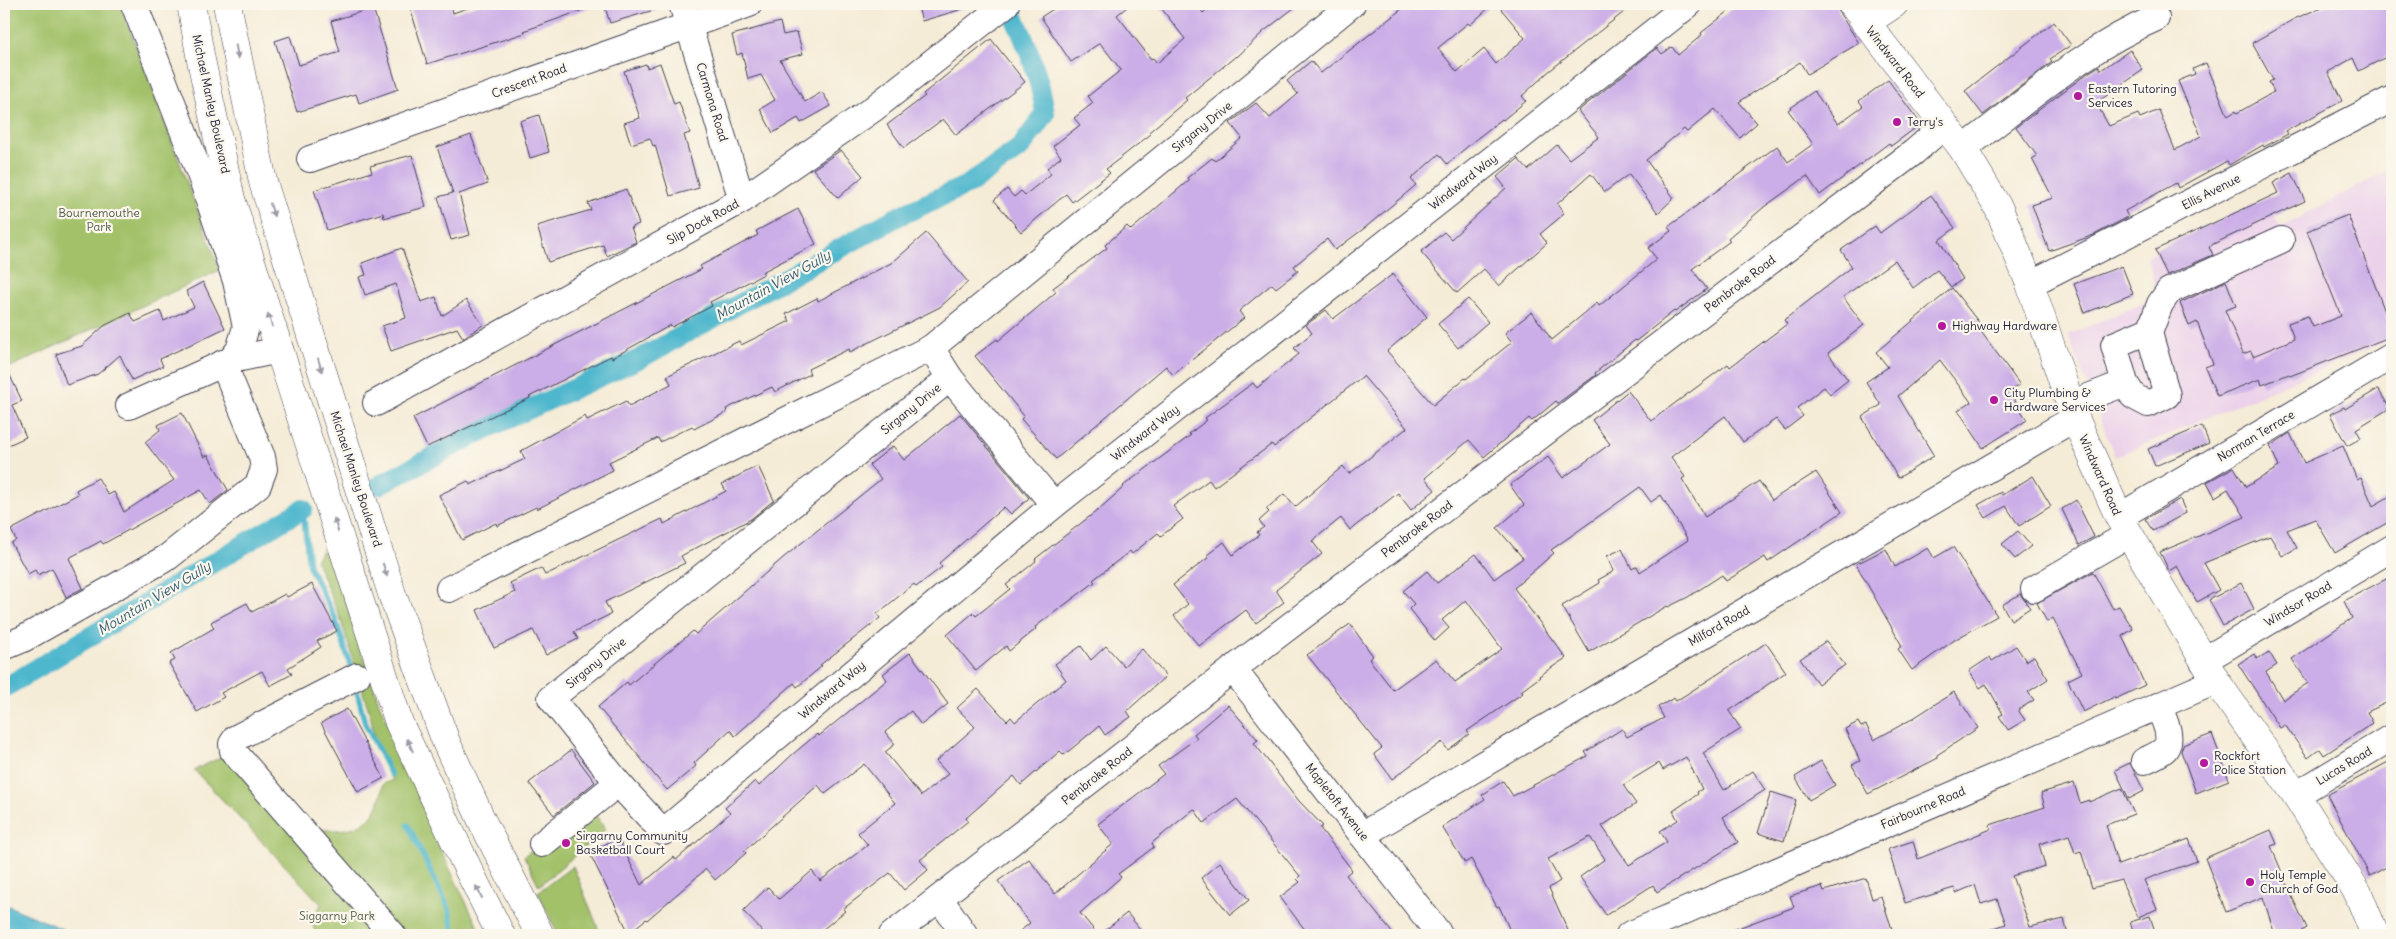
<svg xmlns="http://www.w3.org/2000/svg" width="2396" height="939" viewBox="0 0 2396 939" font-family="Delius,sans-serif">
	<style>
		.built { fill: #ecd1ea }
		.green { fill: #a2c169; stroke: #627252 }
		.water { fill: #4fb7cd; stroke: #386c84 }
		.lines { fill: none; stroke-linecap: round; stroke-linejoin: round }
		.stream { stroke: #4fb7cd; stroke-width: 5.5 }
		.canal { stroke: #4fb7cd; stroke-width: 20 }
		.building { fill: #cbade7; fill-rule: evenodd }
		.minor-casing { stroke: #424052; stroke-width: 28 }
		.major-casing { stroke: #424052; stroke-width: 29 }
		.highway-casing { stroke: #424052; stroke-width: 29 }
		.minor { stroke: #fff; stroke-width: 26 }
		.major { stroke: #fff; stroke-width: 28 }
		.highway { stroke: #fff; stroke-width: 28 }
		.oneway { fill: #9c9ca7 }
		.poi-dot { fill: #b5179e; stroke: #fbf7ec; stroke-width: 2 }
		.labels { text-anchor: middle; stroke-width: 4.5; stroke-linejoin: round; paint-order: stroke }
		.street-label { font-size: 12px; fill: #22223b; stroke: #fbf7ec }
		.poi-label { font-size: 12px; fill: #22223b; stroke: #fbf7ec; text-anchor: start }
		.park-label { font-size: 12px; fill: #4f5a4b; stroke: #fbf7ec }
		.water-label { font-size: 14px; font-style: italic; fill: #345e75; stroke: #fbf7ec }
	</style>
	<rect width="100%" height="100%" fill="#fbf7ec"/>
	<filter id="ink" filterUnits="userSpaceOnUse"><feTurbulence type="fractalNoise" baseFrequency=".02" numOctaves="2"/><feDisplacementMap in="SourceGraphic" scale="10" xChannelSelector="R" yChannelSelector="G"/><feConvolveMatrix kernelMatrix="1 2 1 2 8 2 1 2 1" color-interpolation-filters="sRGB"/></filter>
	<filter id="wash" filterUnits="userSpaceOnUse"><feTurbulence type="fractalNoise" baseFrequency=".0096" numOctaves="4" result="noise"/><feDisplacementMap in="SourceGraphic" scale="20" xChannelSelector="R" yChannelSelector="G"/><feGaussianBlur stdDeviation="1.12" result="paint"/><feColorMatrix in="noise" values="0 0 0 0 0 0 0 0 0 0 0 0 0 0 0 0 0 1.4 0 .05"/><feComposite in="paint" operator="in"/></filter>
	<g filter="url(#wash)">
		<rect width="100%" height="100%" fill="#f5ecd7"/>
		<polygon class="built" points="2392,168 2392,339 2115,457 2068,335 2158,297 2147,257 2269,202 2280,228"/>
		<g class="green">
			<polygon points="4,4 120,4 220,270 4,370"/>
			<path d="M 326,542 L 379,703 L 444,857 L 482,935 L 400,935 L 305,828 C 346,833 377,832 383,784 L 393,780 L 376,746 L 371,718 L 341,620 L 316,561 Z"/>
			<polygon points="226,755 378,935 316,935 312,923 321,904 194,770"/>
			<polygon points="589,806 606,829 539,886 524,856"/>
			<polygon points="573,866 601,935 558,935 538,892"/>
		</g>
		<polygon class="water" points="4,904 76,935 4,935"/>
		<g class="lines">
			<g class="stream">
				<polyline points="303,509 309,566 335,618 352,670"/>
				<polyline points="355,684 365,723 391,775"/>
				<polyline points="408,825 449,909 454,935"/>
			</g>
			<g class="canal">
				<path d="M 379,485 L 486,429 L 641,358 L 897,217 L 969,184 L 1021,147 L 1045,114 C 1040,75 1025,39 1008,4"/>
				<polyline points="4,688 303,509"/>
			</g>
		</g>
		<g id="blocks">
			<g class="building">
				<polygon points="409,4 451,4 453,13 479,4 593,4 594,6 524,31 525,33 427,64"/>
				<polygon points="604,4 660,4 661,8 610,23"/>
				<polygon points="917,4 965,4 966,8 922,21"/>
				<polygon points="1061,4 1131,4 1117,15 1151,59 1153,58 1157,63 1185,39 1158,4 1196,4 1203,13 1213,4 1299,4 1263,32 1237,57 1236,56 1185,98 1187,100 1149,132 1151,134 1106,169 1110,173 1072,202 1066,194 1021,232 994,200 1007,189 1014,197 1021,191 1025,195 1051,174 1047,168 1061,157 1053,146 1080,125 1074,118 1093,103 1088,96 1121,70 1100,43 1071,62 1041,17"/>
				<polygon points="1408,4 1493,4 1470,25 1468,23 1438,48 1457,72 1484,49 1496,64 1525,38 1497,4 1634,4 1548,72 1522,96 1526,101 1503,120 1502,119 1475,140 1447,164 1439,154 1411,179 1416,185 1366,227 1335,250 1327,239 1294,266 1298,271 1276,288 1272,284 1239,311 1244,318 1173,375 1166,366 1056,459 1021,419 1024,416 975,356 997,339 998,341 1056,292 1053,288 1107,248 1105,245 1127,226 1131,230 1189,180 1187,178 1212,158 1215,161 1242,138 1230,123 1256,103 1270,118 1298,94 1287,81 1311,61 1321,73"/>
				<polygon points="1738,4 1836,4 1840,14 1859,43 1807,74 1800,62 1739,102 1757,123 1740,138 1715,109 1687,132 1684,129 1646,160 1674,198 1658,213 1629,174 1605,192 1591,174 1557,204 1564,214 1540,234 1547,243 1499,286 1484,269 1457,293 1421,252 1444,232 1451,239 1506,188 1497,177 1518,159 1528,170 1557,145 1569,159 1599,137 1578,111 1657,48 1662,54 1672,47 1678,55 1702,35 1701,33"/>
				<polygon points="2329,4 2392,4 2392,54 2359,71 2353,58 2328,72 2342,101 2286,131 2288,134 2264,147 2263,145 2229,165 2227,161 2178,188 2176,183 2125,211 2128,217 2094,235 2049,251 2032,205 2053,198 2032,159 2037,156 2016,127 2088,73 2099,66 2101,70 2130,50 2143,70 2096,103 2109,126 2138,114 2140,118 2159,110 2175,150 2201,136 2178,81 2195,74 2193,69 2206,63 2228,116 2236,111 2237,113 2274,92 2269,82 2273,80 2252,43 2294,19"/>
				<polygon points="373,8 398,89 359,103 356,94 297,112 275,41 290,36 299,65 340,52 331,21"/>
				<polygon points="780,22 783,35 797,32 803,54 780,60 805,102 822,92 831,106 801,123 798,118 773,133 760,109 775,100 761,75 748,79 742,53 737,55 732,35"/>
				<polygon points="2054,22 2071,45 2050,59 2052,62 1983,115 1965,91"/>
				<polygon points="991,39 1025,82 956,135 943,119 904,148 887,125 925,96 923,94"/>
				<polygon points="660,63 674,104 679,102 690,133 684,135 699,188 670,196 655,145 653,146 650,138 631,144 624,123 640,118 624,71 646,64 647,68"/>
				<polygon points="1888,80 1921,124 1891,146 1889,143 1820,195 1807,176 1764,207 1728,238 1730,241 1692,269 1707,289 1675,312 1674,311 1636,341 1635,340 1595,373 1596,375 1558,403 1556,401 1532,421 1529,418 1484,457 1469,440 1425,478 1435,490 1411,510 1398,493 1350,530 1341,518 1312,541 1322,554 1276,590 1284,602 1256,623 1246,610 1199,646 1174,616 1188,604 1173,585 1209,557 1207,555 1224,542 1233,555 1259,535 1257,532 1264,527 1259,521 1269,512 1266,509 1284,494 1295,507 1343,466 1349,474 1407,428 1363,376 1274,447 1272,444 1214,487 1209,480 1173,506 1183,519 1161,536 1158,533 1132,554 1130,551 1093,580 1095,582 1035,627 1036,629 1009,651 1006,646 976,671 947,635 973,613 976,616 1010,589 1006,585 1036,561 1035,559 1098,510 1124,487 1123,486 1191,435 1189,434 1207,420 1205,418 1253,383 1257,388 1299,354 1294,348 1312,333 1306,325 1326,310 1333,319 1393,274 1427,317 1387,351 1433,405 1465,378 1466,379 1512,342 1505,333 1532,312 1552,340 1597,303 1599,306 1657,259 1648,248 1671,231 1668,227 1777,146 1788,162 1813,144 1788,110 1814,91 1838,124 1863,106 1859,101"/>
				<polygon points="539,115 549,152 530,158 520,121"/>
				<polygon points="471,135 488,184 459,194 470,235 451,240 438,197 453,193 437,147"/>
				<polygon points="841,150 863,176 838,198 813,169"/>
				<polygon points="412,155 426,207 384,218 383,213 327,230 314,190 372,172 370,166"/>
				<polygon points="2292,173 2305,201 2209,246 2213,255 2167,275 2155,250 2278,193 2273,183"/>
				<polygon points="626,189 639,224 631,227 636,242 607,256 603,245 548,262 537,226 591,210 588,203"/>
				<polygon points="1931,195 1955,228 1939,240 1963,279 1951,287 1937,270 1913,288 1895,260 1843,297 1864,325 1828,353 1848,380 1830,394 1824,387 1797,408 1803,416 1785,430 1776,419 1743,442 1725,416 1671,457 1685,477 1682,479 1705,517 1759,481 1772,500 1816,472 1842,512 1768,562 1765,557 1726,581 1722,575 1688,597 1668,607 1667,606 1589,652 1562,606 1600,583 1598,580 1614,571 1607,556 1622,549 1632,569 1637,566 1640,572 1688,540 1661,495 1651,502 1640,487 1551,550 1554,553 1514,588 1566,658 1539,676 1540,677 1521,691 1523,693 1467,731 1469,734 1448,750 1442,742 1392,779 1374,754 1382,748 1307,655 1350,624 1373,656 1369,659 1393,690 1436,659 1455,682 1502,649 1466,600 1442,620 1449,628 1435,641 1409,609 1414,604 1403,591 1427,571 1437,583 1476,554 1494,579 1523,558 1497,528 1524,505 1510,485 1548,457 1563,478 1610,444 1592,420 1628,391 1651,421 1728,364 1730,367 1787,324 1784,320 1852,267 1841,250 1875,226 1880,233"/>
				<polygon points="798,209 816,244 762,272 764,274 710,302 712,306 672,327 671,325 612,358 611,356 529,397 530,398 427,447 413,418 702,269 700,266 758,235 756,231"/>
				<polygon points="2348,215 2392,330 2392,336 2290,376 2289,374 2262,385 2260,379 2217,396 2205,367 2213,364 2197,322 2189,326 2180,303 2226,281 2236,306 2225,310 2243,354 2251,351 2253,356 2294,339 2288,323 2308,316 2313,327 2341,316 2307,231"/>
				<polygon points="926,233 968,282 940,307 850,352 849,349 808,369 810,374 775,392 772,387 726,409 727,412 694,429 692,426 660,442 658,438 609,462 613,470 537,509 536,507 497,526 496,523 462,540 439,495 468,481 470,485 525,459 521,451 585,416 587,420 626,401 629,406 671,384 667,376 739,341 741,345 790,321 786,314 817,298 818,301 893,262"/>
				<polygon points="402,248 421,302 436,297 442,316 466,300 483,325 463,338 457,328 391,351 382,326 406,318 396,284 365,295 359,277 366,275 362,263"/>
				<polygon points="2122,266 2133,294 2085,313 2074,284"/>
				<polygon points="203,282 225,328 160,359 163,366 132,380 120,355 98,374 67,385 56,354 82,346 104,326 130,313 135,322 160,311 164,321 194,307 186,291"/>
				<polygon points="1952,288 1980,324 1977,326 2020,385 2009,391 2027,420 1983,448 1958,410 1971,402 1940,360 1898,396 1934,456 1898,478 1862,417 1881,405 1866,382 1888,367 1876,352"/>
				<polygon points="1468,299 1488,322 1458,348 1438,324"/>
				<polygon points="4,363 22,401 12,405 26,437 4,447"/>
				<polygon points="2378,389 2390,408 2356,429 2361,438 2347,446 2330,414 2344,407 2345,409"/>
				<polygon points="182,413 204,457 208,455 228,490 210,504 201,490 103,544 101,541 69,558 83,588 66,597 52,568 38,575 35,570 28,574 11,543 16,540 11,530 78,494 76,490 98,478 108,495 114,492 124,512 174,480 145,442 160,430 158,425"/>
				<polygon points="960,414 1029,498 1011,514 1004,507 939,563 942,567 916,587 914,584 877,614 880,618 820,665 822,666 797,687 794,683 735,736 730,730 694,763 696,766 667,790 598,707 627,682 629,685 693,631 696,634 783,558 881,479 869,465 893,446 904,460"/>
				<polygon points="2202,426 2209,443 2155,466 2148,449"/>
				<polygon points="2290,433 2304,463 2343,446 2357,480 2361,478 2373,506 2392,495 2392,520 2335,553 2315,519 2287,530 2297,548 2282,556 2270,536 2204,563 2219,590 2197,602 2177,566 2169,571 2160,552 2245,517 2228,489 2215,497 2207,482 2234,467 2246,487 2279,467 2270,446"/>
				<polygon points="758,466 774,500 751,519 681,556 685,563 605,602 611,614 574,632 578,639 546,655 533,630 494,648 477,610 515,592 510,583 541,568 545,575 662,519 664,524 726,491 722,484"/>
				<polygon points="2033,476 2051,506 2019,526 2006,506 1986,518 1978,505 2001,492 2002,495"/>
				<polygon points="2180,499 2186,513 2153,531 2145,519"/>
				<polygon points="2076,500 2094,537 2079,545 2062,509"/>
				<polygon points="2018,531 2031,546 2015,559 2002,544"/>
				<polygon points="1953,547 1997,616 1956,639 1912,670 1898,649 1902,646 1856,564 1886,549 1895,567 1928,548 1934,558"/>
				<polygon points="2093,572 2113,609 2119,606 2133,629 2122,636 2145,685 2115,699 2114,697 2083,712 2068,680 2082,673 2053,618 2047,622 2037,603"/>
				<polygon points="2392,576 2392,700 2367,712 2373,723 2324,755 2320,749 2308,758 2285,725 2280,728 2238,664 2254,654 2257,659 2269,652 2277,665 2266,672 2283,700 2308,683 2292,659 2352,618 2344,601"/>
				<polygon points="2241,583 2254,609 2223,626 2209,600"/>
				<polygon points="312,584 337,631 317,641 321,647 288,668 292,674 270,686 262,671 221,693 224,697 197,712 169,663 175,660 171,653 214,628 211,622 247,603 252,612 285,594 287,597"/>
				<polygon points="2020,594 2030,608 2011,620 2002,605"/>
				<polygon points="1826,641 1845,665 1818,684 1800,659"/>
				<path d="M 1766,643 L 1786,672 L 1729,711 L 1741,729 L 1703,753 L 1724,790 L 1753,771 L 1765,790 L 1723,817 L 1738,842 L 1657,892 L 1653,885 L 1606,915 L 1580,877 L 1605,859 L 1590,837 L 1548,859 L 1560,881 L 1549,888 L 1570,935 L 1512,935 L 1499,906 L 1497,907 L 1471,859 L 1465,863 L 1442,827 L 1485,799 L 1482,795 L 1503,781 L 1513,796 L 1588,756 L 1585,752 L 1622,729 L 1627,737 L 1664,718 L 1658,707 L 1674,698 L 1676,701 ZM 1686,757 L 1702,789 L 1697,792 L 1698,794 L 1673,811 L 1678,820 L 1660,831 L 1667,842 L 1629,865 L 1602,826 L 1636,804 L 1623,785 L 1659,763 L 1663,770 Z"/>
				<polygon points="1081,646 1091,660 1106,646 1124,666 1142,649 1166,676 1127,711 1131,717 1105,735 1099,726 1064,755 1060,751 1021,785 1014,776 966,818 968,821 920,860 928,870 904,890 890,873 843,909 845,911 816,935 766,935 743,911 768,887 779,899 812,871 820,881 868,845 858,833 895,803 864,764 825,794 818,785 744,851 746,853 715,880 706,869 647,920 646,919 629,933 589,852 618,838 641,885 674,857 676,860 730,813 725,808 755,781 759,786 793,754 817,734 819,736 887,680 883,674 910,653 948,704 921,725 911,711 885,732 895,744 885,752 921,796 948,774 936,761 975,727 957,708 978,689 1007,721 1011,717 1015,722 1066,680 1055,664"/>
				<polygon points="2016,646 2026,661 2034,656 2048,679 2028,692 2034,700 2018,710 2025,720 2008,730 1999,716 2003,714 1986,684 1980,688 1969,671 1990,657 1992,661"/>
				<polygon points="1954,692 1978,728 1937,755 1938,758 1868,794 1852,765 1860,761 1845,729 1858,722 1861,727 1866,725 1874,740 1912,719"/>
				<polygon points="1228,705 1258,740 1254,743 1299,801 1323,826 1320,828 1352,870 1346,875 1394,935 1327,935 1321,928 1309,935 1280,897 1300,882 1297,879 1300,876 1237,799 1204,823 1194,809 1152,843 1154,847 1118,874 1121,877 1080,913 1098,935 1015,935 1030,923 998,881 1029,859 1055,894 1113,844 1098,824 1164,774 1158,766 1197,738 1194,734"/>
				<polygon points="347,709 384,778 358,792 321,723"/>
				<polygon points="2212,734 2229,780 2196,793 2181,751 2183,745"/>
				<polygon points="571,750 595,782 554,815 529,783"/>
				<polygon points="2392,760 2392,864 2370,876 2327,795"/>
				<polygon points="1821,761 1835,785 1809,800 1795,777"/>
				<polygon points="2130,763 2144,791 2129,799 2115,770"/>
				<polygon points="2074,783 2080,803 2089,800 2089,802 2122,788 2134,814 2106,825 2118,865 2189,839 2197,861 2144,880 2157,909 2138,917 2121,880 2092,888 2081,851 2075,853 2069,835 2039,844 2045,866 2012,876 2030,927 2064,919 2068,935 1979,935 1979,933 2006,924 1997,899 1981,904 1975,885 1956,893 1954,888 1905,903 1888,849 1913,841 1918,859 1991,829 1990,825 2045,807 2041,793"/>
				<polygon points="1771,792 1796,800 1784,841 1758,833"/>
				<polygon points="2271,830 2277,844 2271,846 2293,899 2307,928 2294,935 2275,935 2263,897 2226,912 2205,858"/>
				<polygon points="1220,862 1249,900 1230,915 1201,878"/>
				<polygon points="1866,878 1872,899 1881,896 1893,932 1884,935 1723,935 1722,934 1794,907 1790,896 1822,886 1824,891"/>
				<polygon points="1127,913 1145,935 1099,935"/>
				<polygon points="2150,916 2156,935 2134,935 2130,922"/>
			</g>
		</g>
	</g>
	<g filter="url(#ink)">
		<use href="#blocks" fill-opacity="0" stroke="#424052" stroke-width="1"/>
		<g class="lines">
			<g class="minor-casing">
				<g id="minor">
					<polyline points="682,4 742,200"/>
					<polyline points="1352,4 931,348 950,378 551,698 618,783 663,832 1054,505 1689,4"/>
					<path d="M 1963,149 C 2025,103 2085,48 2156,18"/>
					<polyline points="310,159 749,4"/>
					<polyline points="2030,284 2392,99"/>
					<polyline points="2149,333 2160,304 2169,291 2281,240"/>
					<polyline points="231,360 280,350"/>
					<polyline points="950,378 1054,505"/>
					<polyline points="376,403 742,200 873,109 1006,4"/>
					<polyline points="2070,404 2125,383 2114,345 2145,332 2149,333 2167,395 2148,404 2133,396 2125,383"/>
					<polyline points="129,406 231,360 239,350 246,327 236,281 203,182 134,4"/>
					<polyline points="2119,517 2392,356"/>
					<polyline points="449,589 931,348"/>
					<polyline points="2034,589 2129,534"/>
					<polyline points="4,647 23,639 168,557 258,485 264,469 262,457 223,363"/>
					<polyline points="2203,661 2392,548"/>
					<polyline points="1233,669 1440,935"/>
					<polyline points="357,676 236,738 232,744 233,751 393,935"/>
					<path d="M 2144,761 C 2150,758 2160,754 2165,749 C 2174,737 2163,717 2158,706"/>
					<polyline points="2296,795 2392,737"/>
					<polyline points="1362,835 2075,418"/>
					<polyline points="542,844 618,783"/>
					<polyline points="940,899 965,935"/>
					<polyline points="892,935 1233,669 1914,152 1945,125"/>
					<polyline points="1629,935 2216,681"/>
				</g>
			</g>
			<g class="major-casing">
				<g id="major">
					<polyline points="1852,4 1963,149 1999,209 2030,284 2075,418 2119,517 2216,681 2296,795 2358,893 2375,935"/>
					<polyline points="1865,23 1894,4"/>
				</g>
			</g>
			<g class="highway-casing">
				<g id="highway">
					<polyline points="191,4 201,60 231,199 399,723 470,873 501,935"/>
					<polyline points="227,4 263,182 392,594 446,742 482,821 540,935"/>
				</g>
			</g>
			<use href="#minor" class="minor"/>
			<use href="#major" class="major"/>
			<use href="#highway" class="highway"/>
		</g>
		<defs><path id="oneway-solid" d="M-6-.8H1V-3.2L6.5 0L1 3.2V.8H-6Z" transform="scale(1.25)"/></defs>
		<g class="oneway">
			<use href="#oneway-solid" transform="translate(237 52) rotate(79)"/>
			<use href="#oneway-solid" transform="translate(272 210) rotate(73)"/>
			<use href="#oneway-solid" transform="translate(270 320) rotate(-108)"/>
			<use href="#oneway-solid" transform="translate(320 365) rotate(73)"/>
			<use href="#oneway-solid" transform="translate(336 525) rotate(-108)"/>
			<use href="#oneway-solid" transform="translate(385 570) rotate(72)"/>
			<use href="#oneway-solid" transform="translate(410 745) rotate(-114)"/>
			<use href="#oneway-solid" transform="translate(479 892) rotate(-117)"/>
		</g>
	</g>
	<g class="poi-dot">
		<circle cx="2078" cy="96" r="5"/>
		<circle cx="1897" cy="122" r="5"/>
		<circle cx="1942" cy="326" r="5"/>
		<circle cx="1994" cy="400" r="5"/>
		<circle cx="2204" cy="763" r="5"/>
		<circle cx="566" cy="843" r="5"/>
		<circle cx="2250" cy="882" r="5"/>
	</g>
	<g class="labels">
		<g class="street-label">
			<text transform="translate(1895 62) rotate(52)" y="4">Windward Road</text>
			<text transform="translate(529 81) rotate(-20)" y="4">Crescent Road</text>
			<text transform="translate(712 102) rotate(73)" y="4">Carmona Road</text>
			<text transform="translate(211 104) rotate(78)" y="4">Michael Manley Boulevard</text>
			<text transform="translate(1202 127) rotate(-39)" y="4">Sirgany Drive</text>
			<text transform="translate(1463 182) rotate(-38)" y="4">Windward Way</text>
			<text transform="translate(2211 192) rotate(-27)" y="4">Ellis Avenue</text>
			<text transform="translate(703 222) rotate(-29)" y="4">Slip Dock Road</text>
			<text transform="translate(1740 284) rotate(-37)" y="4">Pembroke Road</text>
			<text transform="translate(911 409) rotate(-39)" y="4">Sirgany Drive</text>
			<text transform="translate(1145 433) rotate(-38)" y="4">Windward Way</text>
			<text transform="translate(2256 436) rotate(-31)" y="4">Norman Terrace</text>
			<text transform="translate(2100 475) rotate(66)" y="4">Windward Road</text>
			<text transform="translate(356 479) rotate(72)" y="4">Michael Manley Boulevard</text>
			<text transform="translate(1417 529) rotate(-37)" y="4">Pembroke Road</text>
			<text transform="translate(2298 604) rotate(-31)" y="4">Windsor Road</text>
			<text transform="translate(1719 626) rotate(-30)" y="4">Milford Road</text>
			<text transform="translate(596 663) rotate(-39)" y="4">Sirgany Drive</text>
			<text transform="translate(832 690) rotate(-40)" y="4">Windward Way</text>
			<text transform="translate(2344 766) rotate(-31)" y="4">Lucas Road</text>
			<text transform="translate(1097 776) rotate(-38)" y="4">Pembroke Road</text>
			<text transform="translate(1337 802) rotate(52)" y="4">Mapletoft Avenue</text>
			<text transform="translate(1923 808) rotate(-23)" y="4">Fairbourne Road</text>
		</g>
		<g class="poi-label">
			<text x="2088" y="93">Eastern Tutoring<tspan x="2088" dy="14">Services</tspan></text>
			<text x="1907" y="126">Terry's</text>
			<text x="1952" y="330">Highway Hardware</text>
			<text x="2004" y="397">City Plumbing &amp;<tspan x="2004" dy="14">Hardware Services</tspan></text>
			<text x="2214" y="760">Rockfort<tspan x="2214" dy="14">Police Station</tspan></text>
			<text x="576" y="840">Sirgarny Community<tspan x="576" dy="14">Basketball Court</tspan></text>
			<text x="2260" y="879">Holy Temple<tspan x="2260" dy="14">Church of God</tspan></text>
		</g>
		<g class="park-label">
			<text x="99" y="217">Bournemouthe<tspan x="99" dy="14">Park</tspan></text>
			<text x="337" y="920">Siggarny Park</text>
		</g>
		<g class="water-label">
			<text transform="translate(773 285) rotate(-29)" y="5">Mountain View Gully</text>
			<text transform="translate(154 598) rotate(-31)" y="5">Mountain View Gully</text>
		</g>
	</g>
	<rect width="2396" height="939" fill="none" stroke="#fbf7ec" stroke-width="20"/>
</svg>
